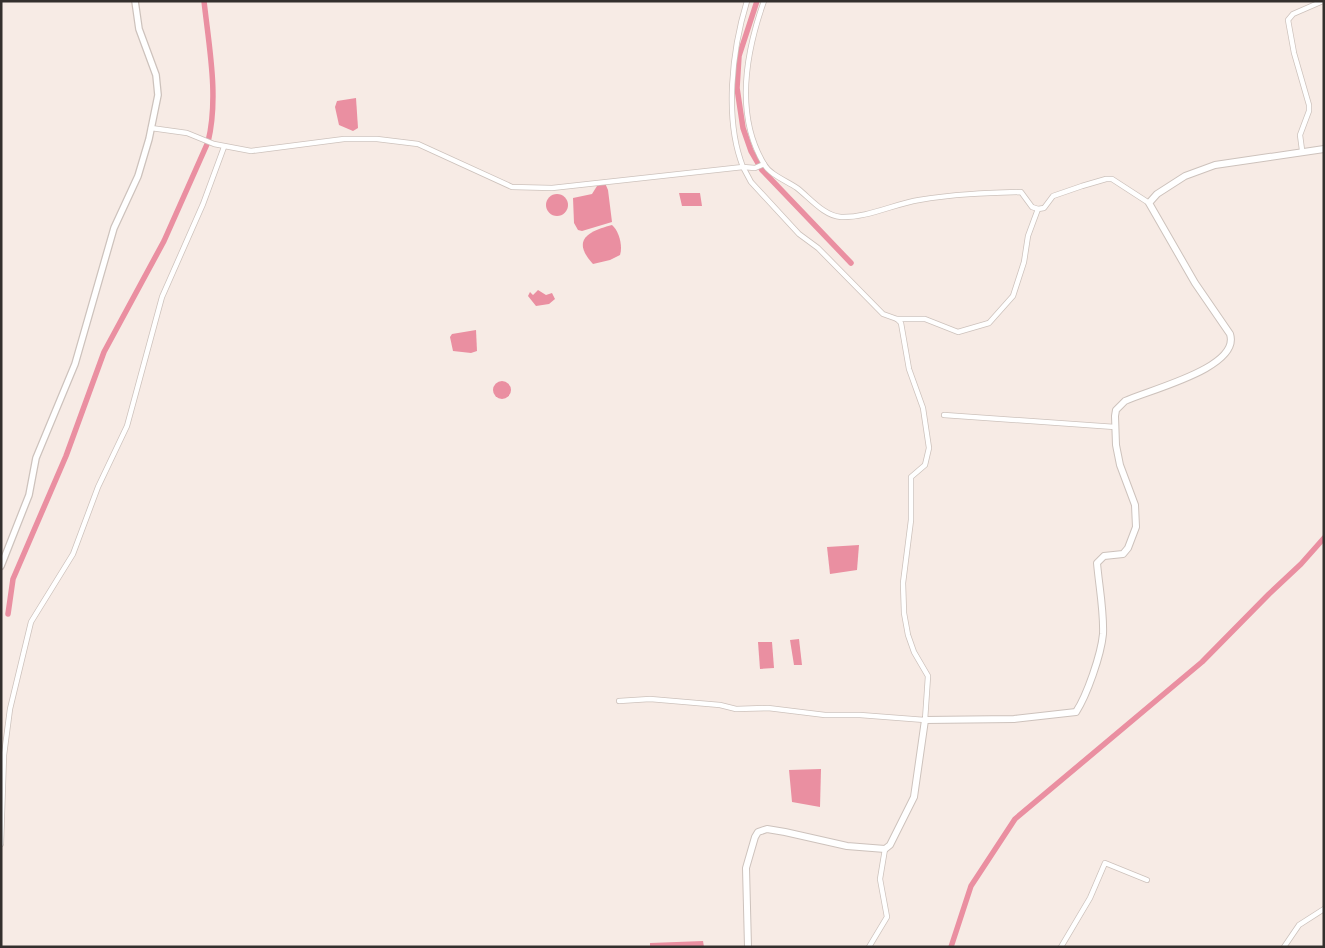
<svg xmlns="http://www.w3.org/2000/svg" width="1325" height="948" viewBox="0 0 1325 948" font-family="Cabin,sans-serif">
	<style>
		.water { fill: #ea8fa1 }
		.lines { fill: none; stroke-linecap: round; stroke-linejoin: round }
		.canal { stroke: #ea8fa1; stroke-width: 5.5 }
		.minor-casing { stroke: #cdc2bc; stroke-width: 6 }
		.tertiary-casing { stroke: #cdc2bc; stroke-width: 8 }
		.secondary-casing { stroke: #cdc2bc; stroke-width: 8 }
		.minor { stroke: #fff; stroke-width: 4.5 }
		.tertiary { stroke: #fff; stroke-width: 5.5 }
		.secondary { stroke: #fff; stroke-width: 6 }
	</style>
	<rect width="100%" height="100%" fill="#f7ebe5"/>
	<g class="water">
		<polygon points="356,98 358,128 353,131 339,125 335,107 337,101"/>
		<polygon points="602,183 605,183 608,190 612,222 582,231 578,230 574,223 573,198 592,194 597,186"/>
		<polygon points="679,193 700,193 702,206 682,206"/>
		<circle cx="557" cy="205" r="11"/>
		<path d="M 612,225 C 619,231 623,246 620,255 L 610,260 L 593,264 C 570,239 590,231 612,225 Z"/>
		<polygon points="538,290 546,295 552,293 555,299 549,304 536,306 528,296 530,292 533,295"/>
		<polygon points="476,330 477,351 471,353 453,351 450,337 452,334"/>
		<circle cx="502" cy="390" r="9"/>
		<polygon points="859,545 857,570 830,574 827,547"/>
		<polygon points="799,639 802,665 794,665 790,640"/>
		<polygon points="758,642 772,642 774,668 760,669"/>
		<polygon points="821,769 820,807 792,802 789,770"/>
		<polygon points="703,941 704,947 650,947 650,943"/>
	</g>
	<g class="lines">
		<g class="canal">
			<polyline points="757,1 739,56 737,88 743,128 751,151 762,170 851,263"/>
			<path d="M 8,614 L 13,579 L 66,456 L 104,352 L 164,241 L 208,142 C 219,97 209,47 204,1"/>
			<polyline points="951,947 971,886 1015,819 1202,662 1269,594 1301,564 1324,538"/>
		</g>
		<g class="minor-casing">
			<g id="minor">
				<path d="M 747,1 C 732,50 724,119 743,167 L 755,168 L 764,164"/>
				<path d="M 764,1 C 746,52 734,114 764,164 C 770,175 787,181 797,188 C 810,198 824,216 841,217 C 867,218 894,204 919,200 C 953,194 987,193 1021,192 L 1032,207 L 1038,209 L 1044,208 L 1053,196 L 1082,186 L 1106,179 L 1112,179 L 1149,203"/>
				<polyline points="151,128 187,133 214,144 251,151 344,139 377,139 418,144 512,187 552,188 743,167 751,182 799,234 818,248 883,314 897,319 901,323 909,369 923,408 929,448 925,465 911,477 911,520 903,583 904,613 908,635 914,652 928,676 925,720 860,715 825,715 768,708 736,709 720,705 650,699 619,701"/>
				<polyline points="1302,150 1300,135 1309,111 1309,105 1294,53 1288,20 1293,14 1323,1"/>
				<polyline points="897,319 925,319 958,332 989,323 1013,296 1024,262 1028,236 1038,209"/>
				<polyline points="944,415 1115,427"/>
				<polyline points="1,844 4,755 10,709 31,622 73,554 98,487 127,426 162,297 203,204 224,147"/>
				<polyline points="869,947 887,917 880,879 885,849"/>
				<polyline points="1061,947 1090,898 1105,863 1147,880"/>
				<polyline points="1284,947 1299,925 1324,909"/>
			</g>
		</g>
		<g class="tertiary-casing">
			<polyline id="tertiary" points="1,566 29,495 36,458 75,364 114,228 138,176 149,139 158,95 156,75 139,29 135,1"/>
		</g>
		<g class="secondary-casing">
			<path id="secondary" d="M 748,947 L 746,868 L 755,837 L 758,832 L 767,829 L 785,832 L 847,846 L 885,849 L 890,845 L 914,797 L 925,720 L 1014,719 L 1076,712 C 1087,695 1101,655 1103,634 C 1104,611 1099,586 1097,563 L 1104,556 L 1123,554 L 1128,548 L 1136,527 L 1135,505 L 1120,465 L 1116,445 L 1115,416 L 1116,410 L 1125,401 C 1148,390 1241,368 1230,334 L 1195,283 L 1149,203 L 1157,194 L 1185,176 L 1215,165 L 1324,149"/>
		</g>
		<use href="#minor" class="minor"/>
		<use href="#tertiary" class="tertiary"/>
		<use href="#secondary" class="secondary"/>
	</g>
	<rect width="1325" height="948" fill="none" stroke="#332f2d" stroke-width="5"/>
</svg>
